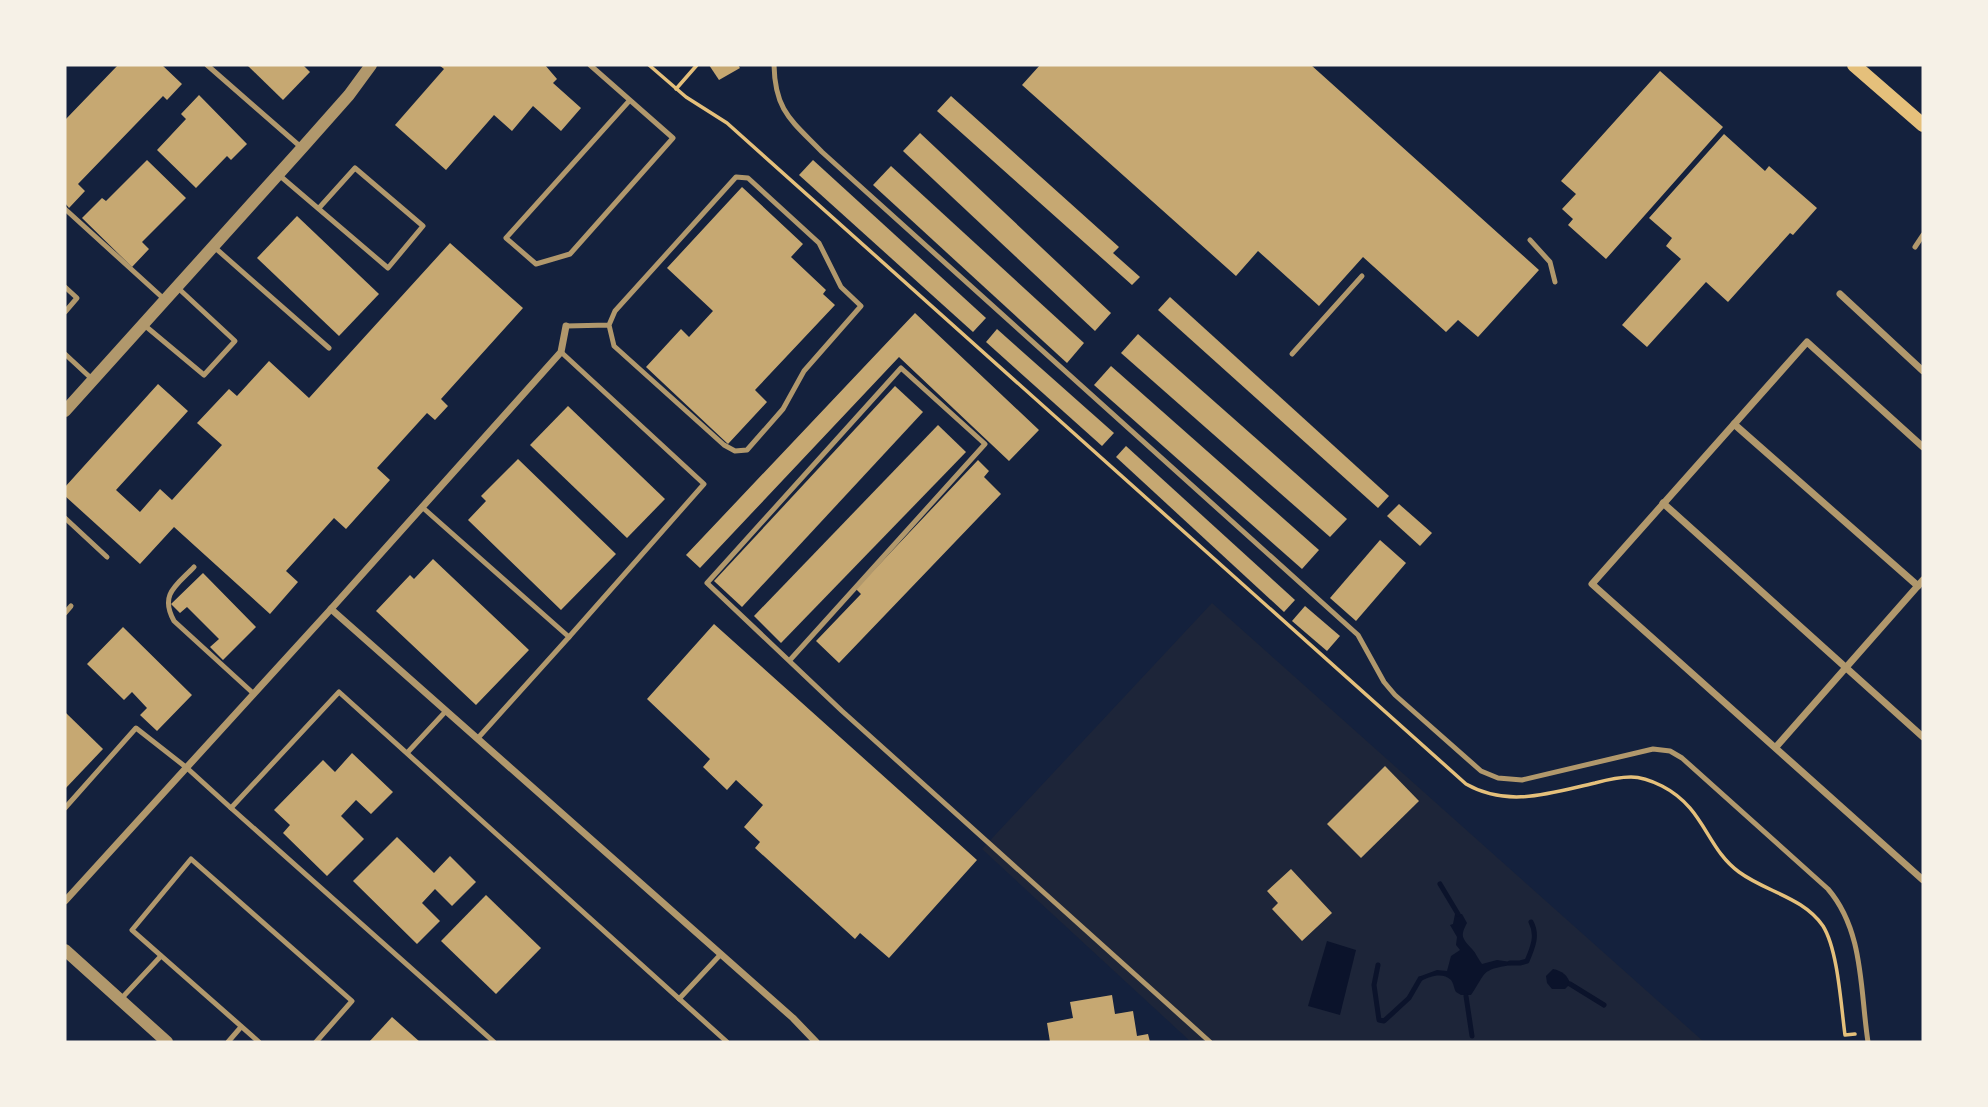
<svg xmlns="http://www.w3.org/2000/svg" width="1988" height="1107" viewBox="0 0 1988 1107" font-family="Jost,sans-serif">
	<style>
		.green { fill: #1d2539 }
		.water { fill: #0b132b }
		.lines { fill: none; stroke-linecap: round; stroke-linejoin: round }
		.stream { stroke: #0b132b; stroke-width: 5 }
		.building { fill: #c6a872 }
		.path { stroke: #e5c07b; stroke-width: 3.5 }
		.service { stroke: #b1986c; stroke-width: 5 }
		.minor { stroke: #b1986c; stroke-width: 7 }
		.tertiary { stroke: #b1986c; stroke-width: 12 }
		.secondary { stroke: #e5c07b; stroke-width: 14 }
	</style>
	<rect width="100%" height="100%" fill="#14213d"/>
	<polygon class="green" points="1212,603 1704,1042 1191,1042 982,849"/>
	<g class="water">
		<path d="M 1455,914 L 1462,914 L 1467,923 C 1460,936 1462,938 1472,949 C 1476,953 1478,959 1482,964 L 1497,960 L 1511,962 L 1511,965 C 1480,970 1487,972 1471,995 L 1461,995 L 1456,992 C 1454,989 1454,984 1451,980 C 1443,972 1430,976 1421,981 L 1418,977 L 1437,970 L 1447,971 L 1451,956 L 1460,950 L 1456,945 L 1457,937 L 1450,925 L 1453,924 Z"/>
		<polygon points="1327,941 1356,950 1340,1015 1308,1006"/>
		<path d="M 1553,969 C 1562,971 1568,975 1570,984 L 1565,989 L 1552,989 L 1547,983 L 1546,976 Z"/>
	</g>
	<g class="lines">
		<g class="stream">
			<polyline points="1440,884 1458,914"/>
			<path d="M 1510,963 L 1520,963 L 1527,961 C 1533,947 1538,935 1531,922"/>
			<polyline points="1378,965 1374,985 1379,1020 1384,1021 1409,998 1420,979"/>
			<polyline points="1570,984 1604,1005"/>
			<polyline points="1466,996 1472,1036"/>
		</g>
	</g>
	<g class="building">
		<polygon points="118,65 162,65 182,84 167,100 163,96 78,184 85,191 69,208 65,203 65,120"/>
		<polygon points="247,65 303,65 310,72 283,100"/>
		<polygon points="439,65 545,65 557,79 553,83 581,108 561,131 533,106 512,131 494,115 446,170 395,125 444,69"/>
		<polygon points="709,65 738,65 740,68 719,80"/>
		<polygon points="1040,65 1311,65 1539,270 1478,337 1458,320 1446,332 1363,257 1319,306 1258,251 1236,276 1022,85"/>
		<polygon points="1660,71 1723,127 1606,259 1568,225 1573,219 1562,209 1576,194 1561,181"/>
		<polygon points="199,95 247,144 231,160 227,156 196,188 157,150 186,119 181,114"/>
		<polygon points="951,96 1119,247 1113,253 1140,277 1132,285 937,111"/>
		<polygon points="920,133 1111,313 1095,331 903,151"/>
		<polygon points="1724,134 1765,171 1769,166 1817,208 1793,235 1790,233 1728,302 1706,282 1647,347 1622,325 1681,259 1666,246 1672,238 1649,218"/>
		<polygon points="147,160 186,198 142,242 149,249 132,267 82,218 102,198 106,201"/>
		<polygon points="813,160 986,318 973,332 799,175"/>
		<polygon points="891,166 1084,343 1067,363 873,185"/>
		<polygon points="742,187 803,244 791,257 826,290 823,294 835,305 755,390 767,402 728,444 646,367 681,329 689,337 713,311 667,268"/>
		<polygon points="297,216 379,294 339,336 257,258"/>
		<polygon points="450,243 523,308 441,399 448,406 435,420 427,413 377,468 390,480 346,529 334,518 286,571 298,582 270,614 174,527 140,564 65,496 65,487 158,384 188,411 116,490 140,512 160,489 172,500 222,445 197,423 229,389 237,396 269,361 309,398"/>
		<polygon points="1170,297 1389,496 1378,508 1158,310"/>
		<polygon points="915,313 1039,430 1009,461 899,357 700,568 686,555"/>
		<polygon points="997,329 1114,433 1102,446 986,342"/>
		<polygon points="1138,334 1347,519 1330,537 1121,353"/>
		<polygon points="1111,366 1319,550 1302,569 1094,385"/>
		<polygon points="895,386 923,412 742,607 714,581"/>
		<polygon points="568,406 665,499 627,538 530,445"/>
		<polygon points="938,425 966,452 781,643 754,616"/>
		<polygon points="1126,446 1295,600 1284,612 1116,457"/>
		<polygon points="518,459 616,554 561,610 468,520 486,501 481,496"/>
		<polygon points="978,460 989,471 984,477 1001,494 839,663 816,641 861,594 856,589"/>
		<polygon points="1399,504 1432,533 1420,546 1387,516"/>
		<polygon points="1380,540 1406,563 1356,621 1330,598"/>
		<polygon points="433,559 529,650 476,705 376,611 410,575 414,579"/>
		<polygon points="203,573 256,627 223,660 210,647 219,639 187,607 180,613 171,604"/>
		<polygon points="1305,606 1340,636 1327,651 1292,621"/>
		<polygon points="714,624 977,860 889,958 860,933 855,939 755,848 760,842 744,827 763,805 736,780 727,790 703,767 710,759 647,699"/>
		<polygon points="123,627 192,695 157,731 140,715 147,708 132,692 124,700 87,664"/>
		<polygon points="65,712 103,749 65,789"/>
		<polygon points="352,753 393,792 371,814 356,800 341,816 364,839 327,876 283,833 290,825 274,810 323,760 335,772"/>
		<polygon points="1385,766 1419,801 1361,858 1327,824"/>
		<polygon points="397,837 434,873 450,856 476,882 452,906 435,889 422,903 440,921 417,944 353,881"/>
		<polygon points="1291,869 1332,913 1302,941 1272,909 1278,903 1267,891"/>
		<polygon points="486,895 541,948 496,994 441,941"/>
		<polygon points="1112,995 1115,1014 1133,1011 1137,1036 1148,1034 1150,1042 1050,1042 1047,1023 1073,1018 1070,1002"/>
		<polygon points="392,1017 420,1042 369,1042"/>
	</g>
	<g class="lines">
		<g class="path">
			<path d="M 649,65 L 686,97 L 727,123 L 1466,784 C 1508,808 1550,793 1595,783 C 1606,780 1619,777 1631,777 C 1642,777 1652,781 1662,786 C 1705,808 1706,848 1739,872 C 1766,892 1803,897 1823,926 C 1838,950 1841,1006 1845,1035 L 1855,1034"/>
			<polyline points="676,89 697,65"/>
		</g>
		<g class="service">
			<polyline points="207,65 302,148"/>
			<polyline points="590,65 673,138 570,254 536,264 506,238 630,100"/>
			<path d="M 774,65 C 775,111 791,120 822,152 L 1358,635 L 1384,682 L 1395,695 L 1481,771 L 1498,778 L 1522,780 L 1653,749 L 1670,751 L 1682,758 L 1828,889 C 1864,931 1860,990 1868,1042"/>
			<polyline points="279,175 388,268 423,226 355,168 319,208"/>
			<polyline points="65,209 164,299"/>
			<polyline points="1530,240 1550,262 1555,282"/>
			<polyline points="213,246 329,348"/>
			<polyline points="1915,247 1923,235"/>
			<polyline points="65,287 77,298 65,312"/>
			<polyline points="143,324 204,375 235,341 178,288"/>
			<polyline points="566,326 609,325 614,346 724,445 735,451 747,450 783,409 804,371 861,306 841,287 819,243 748,178 736,177 615,311 609,325"/>
			<polyline points="561,352 704,484 569,637"/>
			<polyline points="65,354 93,380"/>
			<polyline points="1292,354 1362,276"/>
			<polyline points="422,507 569,637 478,738"/>
			<polyline points="65,518 107,557"/>
			<path d="M 194,567 C 177,585 159,594 174,621 L 254,694"/>
			<polyline points="65,613 71,606"/>
			<polyline points="790,660 985,444 901,368 707,583 842,711 1210,1042"/>
			<polyline points="407,753 446,711"/>
			<polyline points="65,808 136,728 187,768 231,808"/>
			<polyline points="679,999 721,954"/>
			<polyline points="120,1000 161,956"/>
			<polyline points="228,1042 241,1027"/>
			<polyline points="259,1042 132,930 191,859 352,1001 316,1042"/>
			<polyline points="494,1042 231,808 339,692 727,1042"/>
		</g>
		<g class="minor">
			<polyline points="1840,294 1923,371"/>
			<polyline points="1734,424 1918,586"/>
			<polyline points="1923,447 1807,342 1592,584 1923,880"/>
			<polyline points="1663,503 1923,737"/>
			<polyline points="331,609 793,1018 816,1042"/>
			<polyline points="1776,747 1923,580"/>
			<polyline points="65,901 331,609 561,352 566,326"/>
		</g>
		<g class="tertiary">
			<polyline points="65,411 302,148 349,95 371,65"/>
			<polyline points="65,950 167,1042"/>
		</g>
		<polyline class="secondary" points="1854,65 1923,125"/>
	</g>
	<rect width="1988" height="1107" fill="none" stroke="#f6f1e7" stroke-width="133"/>
</svg>
